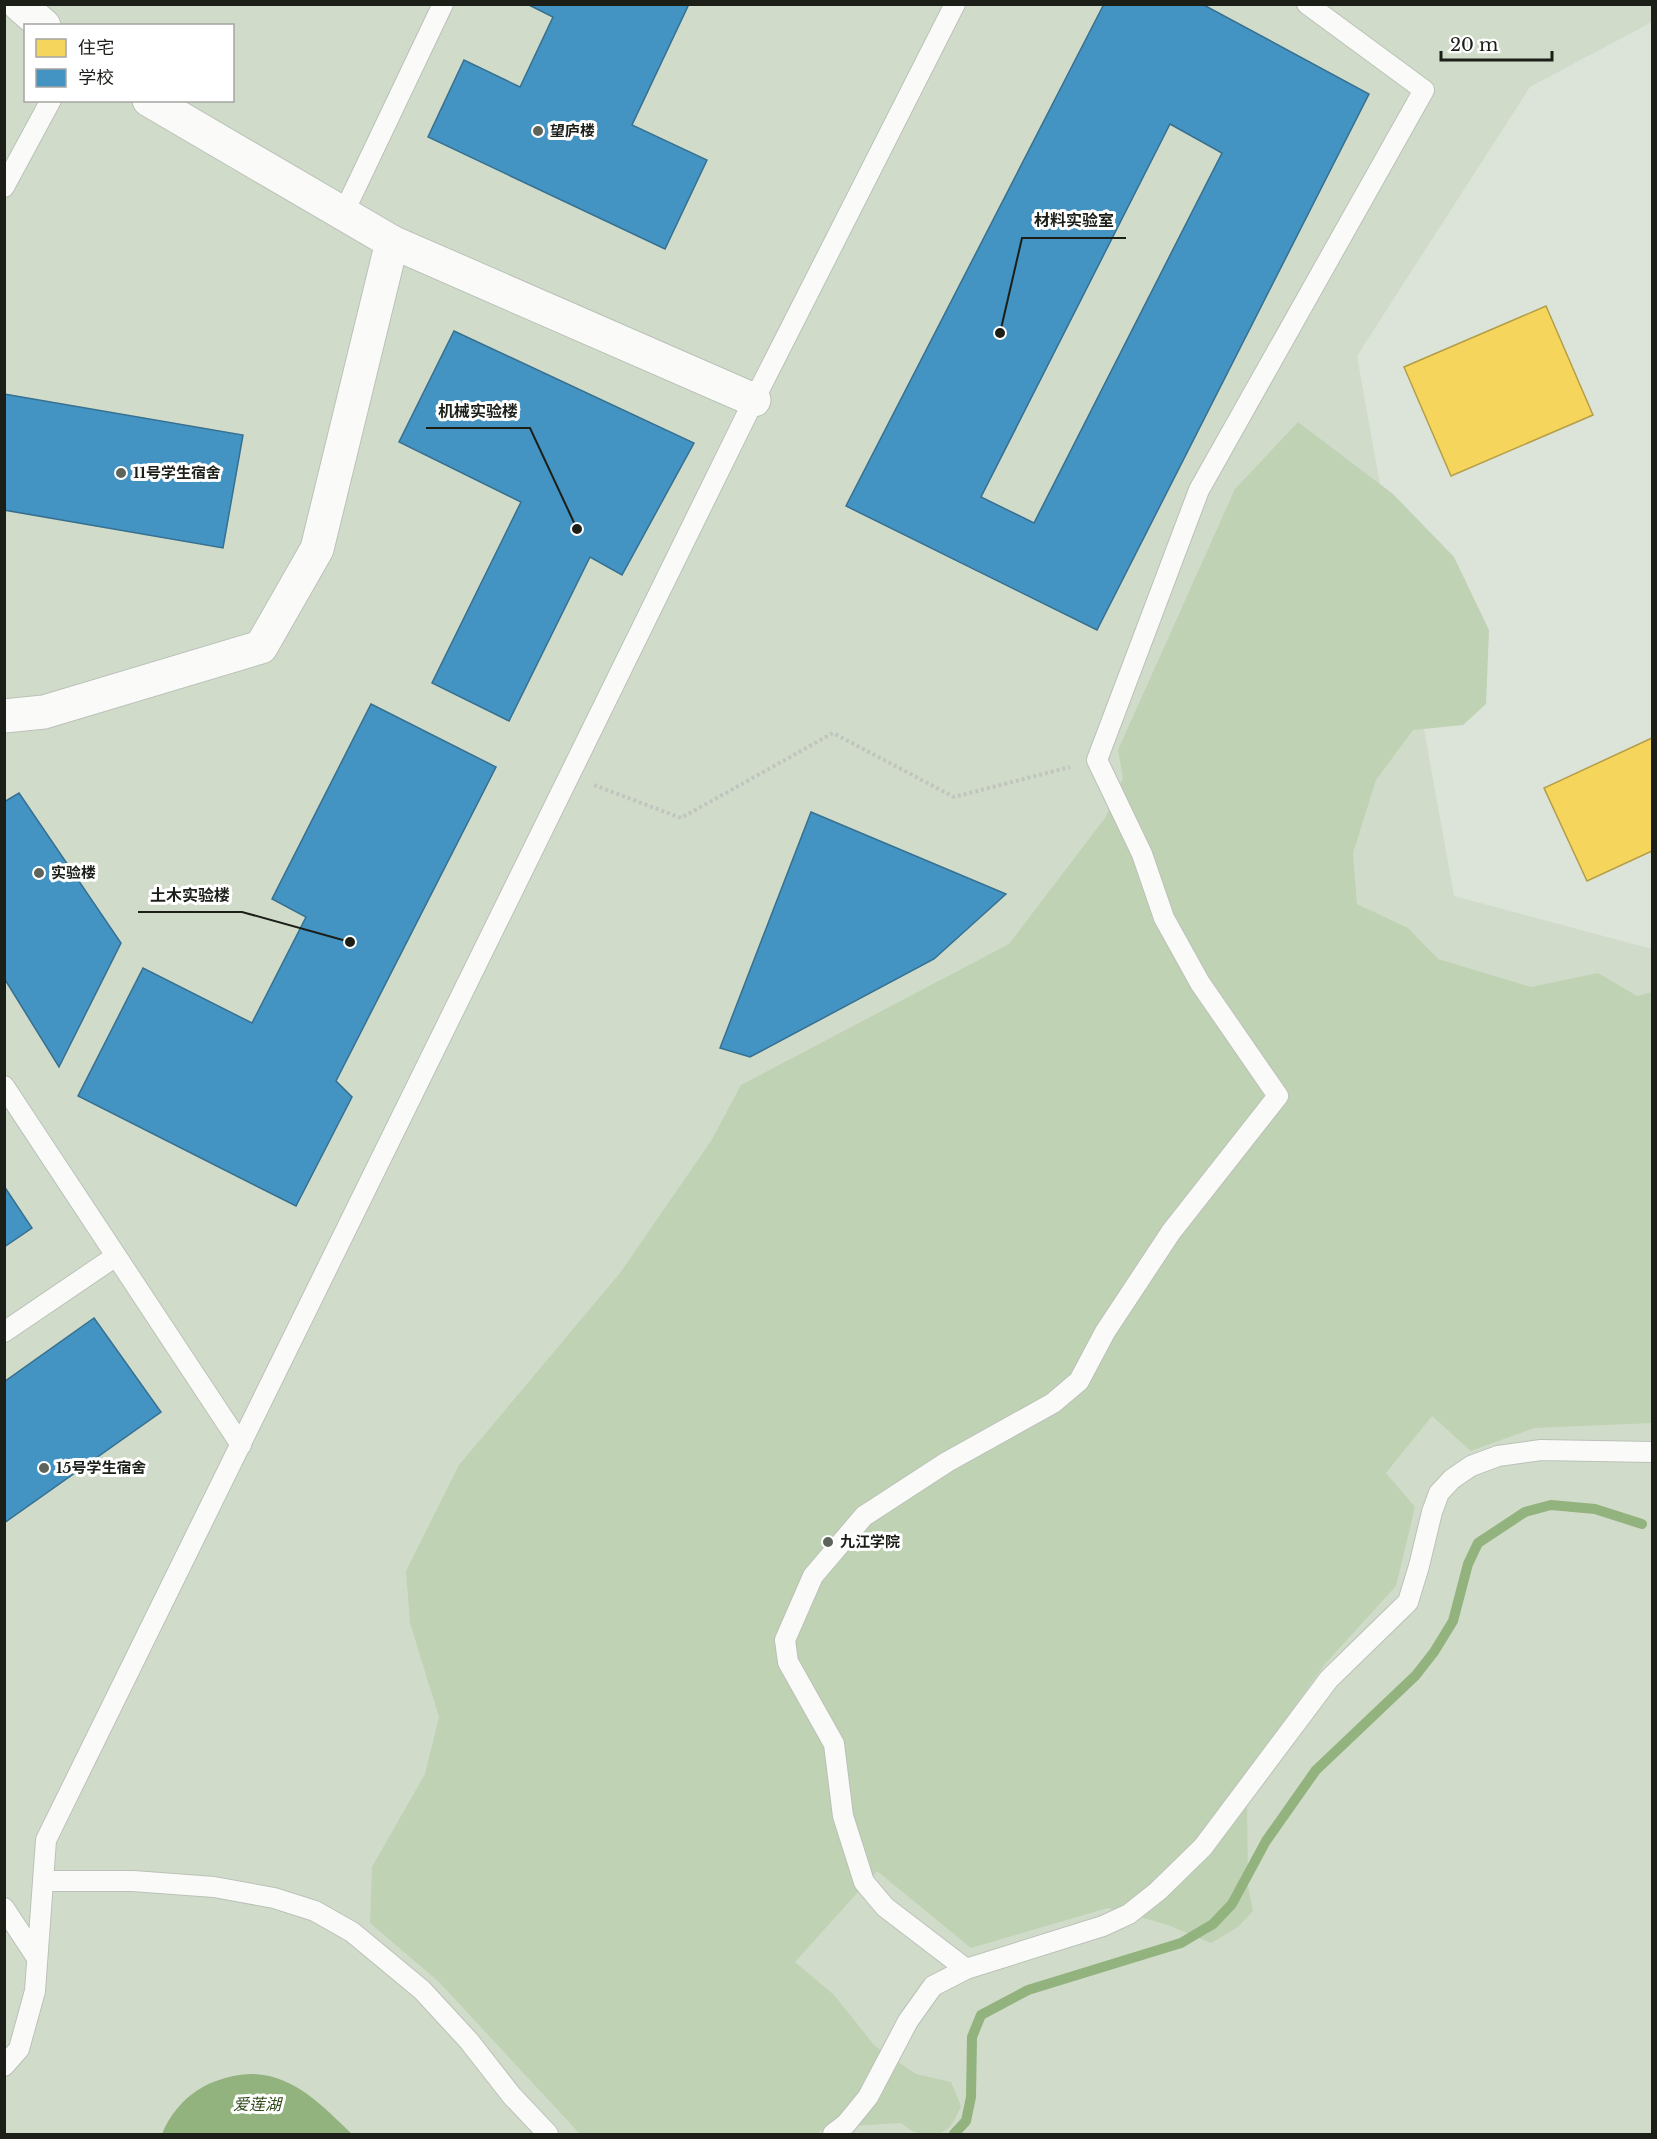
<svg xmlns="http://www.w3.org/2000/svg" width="1657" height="2139" viewBox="0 0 1657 2139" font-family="'Libre Baskerville','Noto Sans SC',serif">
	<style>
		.built { fill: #d0dcc9; fill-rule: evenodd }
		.green { fill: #bfd2b4 }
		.water { fill: #92b27e }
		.homes { fill: #f6d55c; stroke: #b49e48; stroke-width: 1.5 }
		.schools { fill: #4393c3; stroke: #377090; stroke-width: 1.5; fill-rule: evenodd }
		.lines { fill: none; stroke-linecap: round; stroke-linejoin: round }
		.stream { stroke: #92b27e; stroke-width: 10 }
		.service-casing { stroke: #bbc1b8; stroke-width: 22 }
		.minor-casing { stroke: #bbc1b8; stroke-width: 35 }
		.path { stroke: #c2c4c0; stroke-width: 4; stroke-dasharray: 3 3; stroke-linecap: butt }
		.service { stroke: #fafbf9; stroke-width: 20 }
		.minor { stroke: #fafbf9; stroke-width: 33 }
		.poi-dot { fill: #5f645b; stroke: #fff; stroke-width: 2 }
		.labels { text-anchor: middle; stroke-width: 6; stroke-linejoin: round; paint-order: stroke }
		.poi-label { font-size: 15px; font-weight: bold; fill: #1b1f18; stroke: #fff; text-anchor: start }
		.water-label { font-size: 16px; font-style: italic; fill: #2b4816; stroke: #fff }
		.leader { fill: none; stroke: #1b1f18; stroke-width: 2 }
		.callout-dot { fill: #1b1f18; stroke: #fff; stroke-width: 2 }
		.callout-label { font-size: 16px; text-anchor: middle; font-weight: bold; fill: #1b1f18; stroke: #fff; stroke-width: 6; stroke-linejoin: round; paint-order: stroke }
	</style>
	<rect width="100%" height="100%" fill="#dce3d8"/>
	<path class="built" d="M 5,5 L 1652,5 L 1652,22 L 1530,87 L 1357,356 L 1454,896 L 1652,949 L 1652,2134 L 5,2134 ZM 26,26 L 232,26 L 232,100 L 26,100 Z"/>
	<path class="green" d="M 1298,422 L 1393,494 L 1454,557 L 1489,630 L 1486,704 L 1463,725 L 1413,730 L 1376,780 L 1353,853 L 1357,904 L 1408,928 L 1438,959 L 1531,987 L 1598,973 L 1637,996 L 1652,992 L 1652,1423 L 1534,1428 L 1471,1451 L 1432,1416 L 1386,1473 L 1415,1507 L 1396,1586 L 1325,1664 L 1251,1767 L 1247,1801 L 1248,1886 L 1253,1911 L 1238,1927 L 1211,1943 L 1168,1925 L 1108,1908 L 971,1948 L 877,1871 L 795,1962 L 834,1995 L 875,2046 L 916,2074 L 951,2082 L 961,2106 C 954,2121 950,2134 932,2134 C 916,2134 914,2133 901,2123 L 825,2128 L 816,2134 L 580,2134 L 439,1982 L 370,1923 L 372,1867 L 425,1774 L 439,1717 L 410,1623 L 406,1571 L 459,1465 L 620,1273 L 711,1141 L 741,1085 L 1009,944 L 1105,818 L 1123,778 L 1118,750 L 1235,489 Z"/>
	<path class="water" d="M 251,2074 C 295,2075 322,2106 352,2134 L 162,2134 C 178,2096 210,2076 251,2074 Z"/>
	<g class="homes">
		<polygon points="1546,306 1593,415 1451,476 1404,367"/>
		<polygon points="1652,738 1652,851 1587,881 1544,788"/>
	</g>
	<g class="schools">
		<polygon points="527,4 689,4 632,125 707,160 665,249 428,137 464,60 520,87 553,17"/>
		<path d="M 1104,4 L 1202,4 L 1369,94 L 1097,630 L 846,506 ZM 1170,124 L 1222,153 L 1034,523 L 981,497 Z"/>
		<polygon points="454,331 694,443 622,575 590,557 509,721 432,683 521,502 399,442"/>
		<polygon points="4,394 243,435 223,548 4,510"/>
		<polygon points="371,704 496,767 336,1081 352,1097 296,1206 78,1096 143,968 252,1023 306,917 272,899"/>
		<polygon points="19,793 121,943 59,1067 4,978 4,802"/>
		<polygon points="811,812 1006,894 934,959 750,1057 720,1048"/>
		<polygon points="4,1186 32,1228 4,1247"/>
		<polygon points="94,1318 161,1412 4,1523 4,1382"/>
	</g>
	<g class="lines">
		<polyline class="stream" points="954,2134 966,2121 971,2097 972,2037 981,2015 1028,1990 1181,1943 1213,1924 1232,1904 1266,1841 1316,1770 1416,1675 1434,1652 1453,1621 1468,1564 1478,1543 1525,1512 1551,1505 1595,1509 1642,1524"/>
		<g class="service-casing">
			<g id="service">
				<polyline points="4,187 51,100"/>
				<polyline points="343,214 443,4"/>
				<polyline points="4,1086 241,1445"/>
				<polyline points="4,1332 116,1256"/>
				<polyline points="43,1881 133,1881 214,1887 274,1898 315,1911 352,1932 422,1990 469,2041 512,2096 548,2134"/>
				<polyline points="4,1908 37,1958"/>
				<polyline points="966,1969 885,1907 864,1882 843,1816 834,1744 788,1662 785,1640 813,1576 864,1516 947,1462 1053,1403 1079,1381 1105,1332 1171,1232 1278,1096 1200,983 1164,918 1142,854 1097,760 1199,490 1424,90 1307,4"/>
				<polyline points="4,2066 19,2049 35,1991 46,1840 749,410 955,4"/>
				<polyline points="833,2134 846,2124 868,2097 908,2021 933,1986 966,1969 1103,1926 1129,1914 1158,1891 1203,1847 1329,1679 1408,1602 1419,1566 1432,1512 1439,1493 1452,1479 1471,1466 1498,1456 1541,1450 1652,1452"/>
			</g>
		</g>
		<g class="minor-casing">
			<g id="minor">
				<polyline points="19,4 44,26"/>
				<polyline points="392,242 754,400"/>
				<polyline points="4,716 44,712 261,647 317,549 392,242 149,100"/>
			</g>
		</g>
		<polyline class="path" points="594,785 681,818 833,733 954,797 1070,767"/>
		<use href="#service" class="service"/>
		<use href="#minor" class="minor"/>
	</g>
	<g class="poi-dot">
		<circle cx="538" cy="131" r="6"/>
		<circle cx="121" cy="473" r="6"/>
		<circle cx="39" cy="873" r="6"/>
		<circle cx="44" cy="1468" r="6"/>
		<circle cx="828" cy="1542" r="6"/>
	</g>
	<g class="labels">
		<g class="poi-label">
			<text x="550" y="136">望庐楼</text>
			<text x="133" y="478">11号学生宿舍</text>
			<text x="51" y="878">实验楼</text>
			<text x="56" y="1473">15号学生宿舍</text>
			<text x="840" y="1547">九江学院</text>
		</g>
		<g class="water-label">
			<text x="257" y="2110">爱莲湖</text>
		</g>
	</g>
	<path class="leader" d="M1000 333L1022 238H1126M577 529L530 428H426M350 942L242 912H138"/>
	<g class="callout-dot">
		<circle cx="1000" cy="333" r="6"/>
		<circle cx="577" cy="529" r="6"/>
		<circle cx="350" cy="942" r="6"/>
	</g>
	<g class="callout-label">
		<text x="1074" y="226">材料实验室</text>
		<text x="478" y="417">机械实验楼</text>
		<text x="190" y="901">土木实验楼</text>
	</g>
	<rect width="1657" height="2139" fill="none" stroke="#1b1f18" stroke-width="12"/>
	<rect x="24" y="24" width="210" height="78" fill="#ffffff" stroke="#a4a5a3" stroke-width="1.5"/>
	<rect x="36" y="39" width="30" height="18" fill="#f6d55c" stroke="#a4a5a3" stroke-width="1.5"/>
	<text x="78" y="54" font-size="18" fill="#1b1f18">住宅</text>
	<rect x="36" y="69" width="30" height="18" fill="#4393c3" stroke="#a4a5a3" stroke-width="1.5"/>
	<text x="78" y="84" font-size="18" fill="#1b1f18">学校</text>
	<path d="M1441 51v9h111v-9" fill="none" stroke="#1b1f18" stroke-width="3"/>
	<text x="1450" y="51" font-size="18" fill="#1b1f18" stroke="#ffffff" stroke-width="4.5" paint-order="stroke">20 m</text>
</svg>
